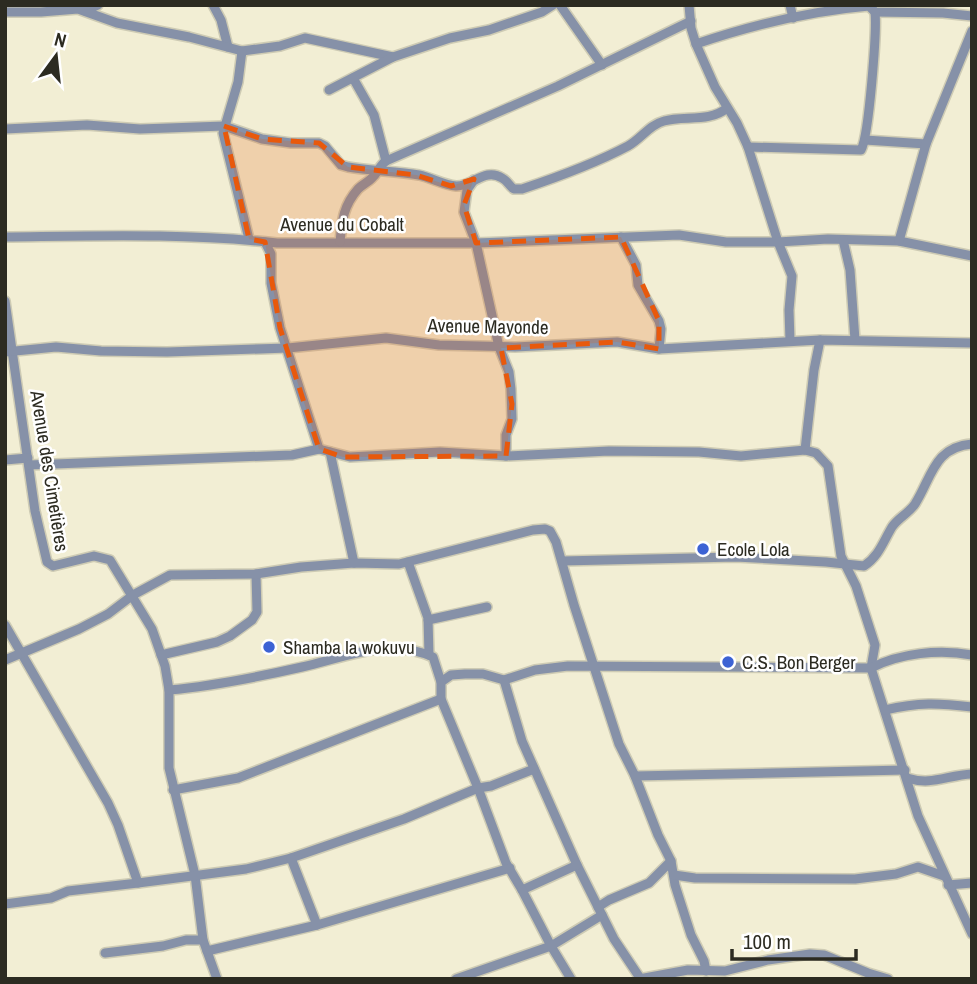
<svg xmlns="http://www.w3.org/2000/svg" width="977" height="984" viewBox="0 0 977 984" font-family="'Archivo Narrow',sans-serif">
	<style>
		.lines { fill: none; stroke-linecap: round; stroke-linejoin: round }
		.minor-casing { stroke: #cecbb4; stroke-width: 12 }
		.minor { stroke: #8691a8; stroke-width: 9 }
		.marked { fill: #e8590c; fill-opacity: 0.2; stroke: #e8590c; stroke-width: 5; stroke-dasharray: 14 9; stroke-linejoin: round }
		.poi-dot { fill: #3c62d4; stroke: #fff; stroke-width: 2.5 }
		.labels { text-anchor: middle; stroke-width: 5; stroke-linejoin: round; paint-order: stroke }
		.street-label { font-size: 19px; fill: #2c2b21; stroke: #fff }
		.poi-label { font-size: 19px; fill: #2c2b21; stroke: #fff; text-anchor: start }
	</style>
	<rect width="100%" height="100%" fill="#f2eed4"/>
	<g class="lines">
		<g class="minor-casing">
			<g id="minor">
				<polyline points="213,5 221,20 228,47"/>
				<polyline points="560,5 602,65"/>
				<polyline points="689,5 691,28 696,44 715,87 737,123 748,147 778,242 792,276 789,310 790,341"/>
				<polyline points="790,5 793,18"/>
				<polyline points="85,11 98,5"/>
				<polyline points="5,12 41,12 78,9 117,23 189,37 242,51 280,46 305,38 393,57"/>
				<path d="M 696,44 C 752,25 810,11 869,6 L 875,12 L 943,13 L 972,16"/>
				<polyline points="242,51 238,82 223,133 249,239"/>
				<polyline points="353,78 374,115 386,161"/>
				<polyline points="329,90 393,57 450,38 489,30 542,12 553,5"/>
				<path d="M 5,129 L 87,125 L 140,129 L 224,126 L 262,139 L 291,143 L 319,143 L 325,146 L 341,165 L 348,167 C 372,171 396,171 419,175 C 432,178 444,185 456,186 C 472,187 485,167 502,178 C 508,181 509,186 514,189 L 522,189 C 558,177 594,164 628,146 C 641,139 649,125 664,121 C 684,115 709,123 727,108"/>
				<polyline points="865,140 926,144"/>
				<path d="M 748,147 L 861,150 C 869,136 877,30 875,12"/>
				<polyline points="474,180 467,190 464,212 476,243 499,347 509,372 511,389 512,419 506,435 506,456"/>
				<path d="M 5,237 C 96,236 186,233 277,243 L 476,243 L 679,235 L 726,242 L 778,242 L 828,239 L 899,241 L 972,256"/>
				<polyline points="621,237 636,265 638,285 659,321 661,329 659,349"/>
				<polyline points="843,240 850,270 855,340"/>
				<polyline points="899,241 926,144 972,31"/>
				<polyline points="265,242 271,254 271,283 280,328 319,449"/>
				<path d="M 340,242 C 342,221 343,206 358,189 C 362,185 368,182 372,178 C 378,173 379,166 386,161 L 558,86 L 691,21"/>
				<polyline points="5,301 35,511 47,562 53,566 94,556 110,560 152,629 165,666 169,690 169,768 195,875 203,940 217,979"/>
				<polyline points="5,352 56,347 101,351 167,352 288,348 386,338 439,345 515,347 617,342 659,349 820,340 972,343"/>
				<polyline points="805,450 814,370 820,340"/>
				<polyline points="330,452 354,563"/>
				<polyline points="5,460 28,458"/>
				<polyline points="29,465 292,455 319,449 350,457 440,452 506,456 609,451 699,452 741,456 805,450 816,453 828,466 841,556 856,586 875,645 871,668 918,816 972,934"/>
				<path d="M 562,561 L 736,557 L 826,562 L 864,566 C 879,556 883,542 892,527 C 898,518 909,513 915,504 C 932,477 934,447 972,444"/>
				<polyline points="408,562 428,618 429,655"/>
				<polyline points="428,620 487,607"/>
				<path d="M 5,625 L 108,803 L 118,825 L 138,883 L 246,869 L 291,858 L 404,819 L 478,788 L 441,699 L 441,682 L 451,675 L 465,674 L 483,674 L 504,680 L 535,670 L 568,666 L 871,668 C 900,653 939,649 972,655"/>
				<polyline points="161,655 217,642 230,636 252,620 257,612 256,574"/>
				<polyline points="5,660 79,629 108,614 133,595 170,575 256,574 301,567 354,563 399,564 533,530 545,529 550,531 556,542 574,605 619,744 635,776 658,835 671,861 675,885 691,935 704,961 706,971"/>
				<polyline points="504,680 522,741 577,865 614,939 640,978"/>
				<path d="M 169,690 C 214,686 258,677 302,667 C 346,657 389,637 433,657 L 441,682"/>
				<path d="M 885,710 C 919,702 938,703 972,707"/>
				<polyline points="534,769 491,786 478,788 506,863 522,890 577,865"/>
				<polyline points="635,776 905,770"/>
				<path d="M 907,778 C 932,786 947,775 972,774"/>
				<polyline points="173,790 238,778 441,699"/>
				<polyline points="674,875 695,878 855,879 896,874 918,867 944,876"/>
				<polyline points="948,885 972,883"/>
				<polyline points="522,890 551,946 571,979"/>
				<polyline points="5,904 51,898 68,891 138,883"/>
				<polyline points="598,907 609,900 649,883 671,861"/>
				<polyline points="317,925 510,868"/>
				<polyline points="207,951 317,925 291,858"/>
				<polyline points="105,953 163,946 186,940 203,940"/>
				<polyline points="456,979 551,946 602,915"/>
				<polyline points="639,979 688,970 725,971 768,960 810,954 824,955 868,973 888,979"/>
			</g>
		</g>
		<use href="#minor" class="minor"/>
	</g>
	<path class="marked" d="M 224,126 L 262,139 L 319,143 L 348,167 L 416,175 L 451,186 L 474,179 L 464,205 L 476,243 L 621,237 L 659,321 L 659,349 L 617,342 L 501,348 L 512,404 L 506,456 L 343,457 L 319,449 L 280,328 L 265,242 L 249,239 Z"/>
	<g class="poi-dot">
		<circle cx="703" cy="549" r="7"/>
		<circle cx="269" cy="647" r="7"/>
		<circle cx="728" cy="662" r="7"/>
	</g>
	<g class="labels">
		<g class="street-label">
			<text x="342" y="231">Avenue du Cobalt</text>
			<text transform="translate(488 326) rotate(1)" y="7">Avenue Mayonde</text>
			<text transform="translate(50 471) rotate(81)" y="7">Avenue des Cimetières</text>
		</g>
		<g class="poi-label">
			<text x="717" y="556">Ecole Lola</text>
			<text x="283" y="654">Shamba la wokuvu</text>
			<text x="742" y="669">C.S. Bon Berger</text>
		</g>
	</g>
	<rect width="977" height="984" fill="none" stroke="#2c2b21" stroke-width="14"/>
	<g transform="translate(56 56) rotate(15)" stroke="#ffffff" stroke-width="5" paint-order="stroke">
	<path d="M0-5L12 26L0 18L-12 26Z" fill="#2c2b21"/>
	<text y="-10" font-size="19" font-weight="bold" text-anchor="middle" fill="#2c2b21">N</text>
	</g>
	<path d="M732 949v10h124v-10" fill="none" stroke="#2c2b21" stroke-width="3.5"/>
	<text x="743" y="949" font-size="21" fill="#2c2b21" stroke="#ffffff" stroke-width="5" paint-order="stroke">100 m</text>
</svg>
